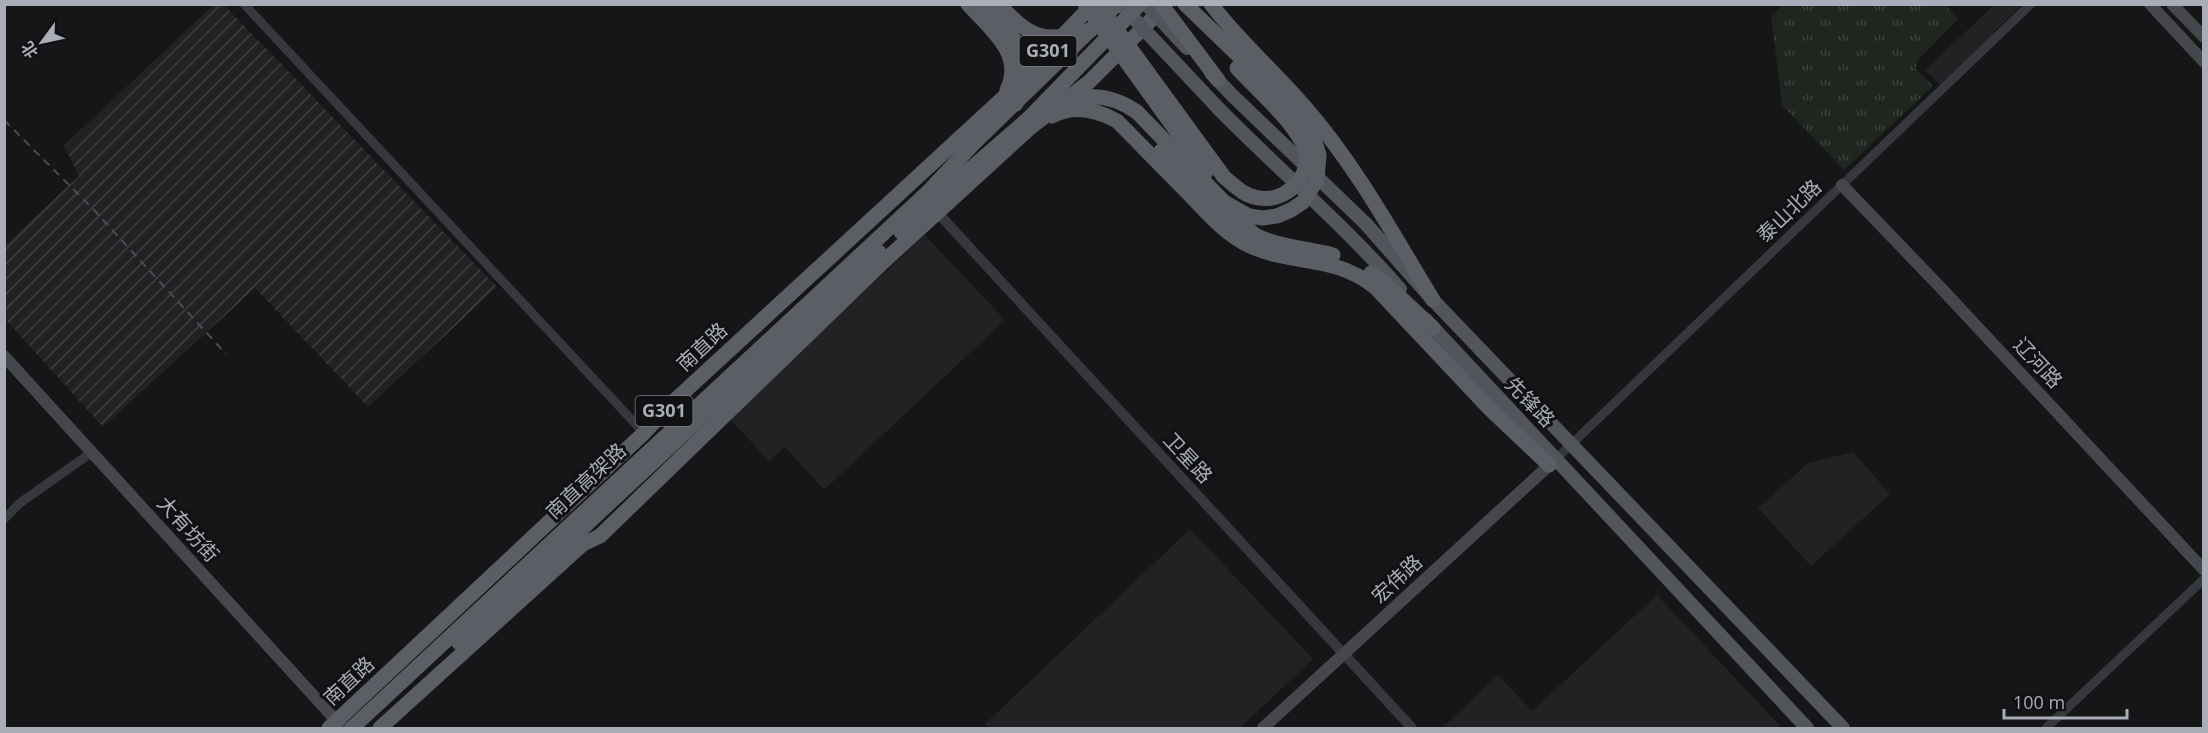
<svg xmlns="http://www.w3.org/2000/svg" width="2208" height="733" viewBox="0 0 2208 733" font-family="'Open Sans','Noto Sans SC',sans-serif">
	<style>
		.built { fill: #222225 }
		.industrial { fill: url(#industrial-furrows) }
		.park { fill: url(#park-tufts) }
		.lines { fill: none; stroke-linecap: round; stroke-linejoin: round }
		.minor { stroke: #37383d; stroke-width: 9 }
		.tertiary { stroke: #37383d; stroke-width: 10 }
		.secondary { stroke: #45474d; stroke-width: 12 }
		.primary { stroke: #53555c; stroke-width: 14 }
		.trunk { stroke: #5b5e65; stroke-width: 15 }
		.rail { stroke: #4a4c52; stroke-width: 2; stroke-dasharray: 8 6; stroke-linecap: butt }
		.primary-bridge { stroke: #53555c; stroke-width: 14 }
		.trunk-bridge { stroke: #5b5e65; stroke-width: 15 }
		.labels { text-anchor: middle; stroke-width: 6; stroke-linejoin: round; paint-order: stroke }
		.shield { fill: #111113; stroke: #7b7e86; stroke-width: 1.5 }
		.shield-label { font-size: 18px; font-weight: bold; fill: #a8adb8 }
		.street-label { font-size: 20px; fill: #a8adb8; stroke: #111113 }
	</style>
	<defs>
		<pattern id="industrial-furrows" width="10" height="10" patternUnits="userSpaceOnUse" patternTransform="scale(1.5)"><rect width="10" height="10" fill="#222225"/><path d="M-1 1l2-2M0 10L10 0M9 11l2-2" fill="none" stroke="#3f3f43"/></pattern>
		<pattern id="park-tufts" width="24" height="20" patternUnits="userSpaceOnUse" patternTransform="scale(1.5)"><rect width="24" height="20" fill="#1e261f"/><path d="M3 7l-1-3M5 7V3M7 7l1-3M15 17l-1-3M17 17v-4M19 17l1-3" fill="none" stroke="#3c433d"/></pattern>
	</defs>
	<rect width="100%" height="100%" fill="#161618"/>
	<g class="built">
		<polygon points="1994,5 2022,5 1993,32 1996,36 1942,87 1925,70"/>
		<polygon points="925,235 1005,320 824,490 785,447 769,461 729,418"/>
		<polygon points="1853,452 1890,494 1811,566 1758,508 1808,463"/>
		<polygon points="1190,529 1313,659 1240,728 990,728 985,724"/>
		<polygon points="1657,595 1782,728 1442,728 1498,675 1532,711"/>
	</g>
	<polygon class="industrial" points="213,5 224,5 497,287 368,407 255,288 103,427 5,319 5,245 79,176 64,146"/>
	<polygon class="park" points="1945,5 1958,19 1916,62 1918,64 1915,68 1933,86 1844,170 1782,105 1771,16 1783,5"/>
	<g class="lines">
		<g class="minor">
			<polyline points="244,4 644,433"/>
			<polyline points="1557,458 2031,4"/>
			<polyline points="4,519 20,503 92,452"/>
			<polyline points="2046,728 2204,579"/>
		</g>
		<polyline class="tertiary" points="937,212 1412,728"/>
		<g class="secondary">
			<polyline points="2150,4 2204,62"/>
			<polyline points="2172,4 2204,37"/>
			<polyline points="1842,185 1941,288 2204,570"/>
			<polyline points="4,356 343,728"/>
			<polyline points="1263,728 1556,459"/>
		</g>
		<g class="primary">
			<polyline points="1232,95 1366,224 1433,300 1843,728"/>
			<path d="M 1219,109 C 1279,170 1344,225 1400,289"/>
			<polyline points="1426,320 1807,728"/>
		</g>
		<g class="trunk">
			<path d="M 968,4 C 990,29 1025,54 1007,90"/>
			<path d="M 1211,4 C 1239,41 1274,71 1304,106 C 1355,164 1393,234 1433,300"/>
			<path d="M 1052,116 C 1074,104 1097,110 1117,121 C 1141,145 1164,169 1188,193 C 1206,212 1226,235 1250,246 C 1294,266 1333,254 1375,287 L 1490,409 L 1549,465"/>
			<path d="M 1161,151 C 1188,177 1220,217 1253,234 C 1277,247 1307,248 1333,255"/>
			<polyline points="901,232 936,199"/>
			<polyline points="1371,273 1387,285 1433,328"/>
			<polyline points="459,643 879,252"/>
			<polyline points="329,728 644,433 672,403 1003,98 1093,4"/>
			<polyline points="352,728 929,191"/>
			<polyline points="380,728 583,544 600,536 881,264 1031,127 1089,82 1165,6"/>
		</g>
		<polyline class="rail" points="4,120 94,210 226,354"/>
		<g class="primary-bridge">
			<polyline points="1146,4 1187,48"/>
			<polyline points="1124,8 1219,109"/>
			<polyline points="1211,73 1232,95"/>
		</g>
		<g class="trunk-bridge">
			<path d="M 983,4 C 1020,44 1030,48 1016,104"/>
			<path d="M 999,4 C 1031,40 1046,43 1091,30"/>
			<polyline points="1085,4 1206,172"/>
			<path d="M 1098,4 L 1224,177 C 1235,186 1244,196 1259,198 C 1285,203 1313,176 1305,150 C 1298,125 1255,88 1237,68"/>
			<polyline points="1161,4 1218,80"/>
			<path d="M 1029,118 C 1067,98 1098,85 1137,112 L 1224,202 L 1249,216 L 1263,218 L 1277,216 L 1291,210 L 1303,202 L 1317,180 L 1319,155 L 1315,142 L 1307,128 L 1243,60 L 1185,4"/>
			<polyline points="929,191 973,144 1117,4"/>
			<polyline points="936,199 1029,118 1140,4"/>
			<polyline points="1234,211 1254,235"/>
		</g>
	</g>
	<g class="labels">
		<g class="shield">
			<rect x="1019.5" y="36" width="57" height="30" rx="4.5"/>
			<rect x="635.5" y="396" width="57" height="30" rx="4.5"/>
		</g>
		<g class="shield-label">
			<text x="1048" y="57">G301</text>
			<text x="664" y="417">G301</text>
		</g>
		<g class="street-label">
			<text transform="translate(1789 211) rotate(-44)" y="7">泰山北路</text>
			<text transform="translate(702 347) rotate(-43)" y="7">南直路</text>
			<text transform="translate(2038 363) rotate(47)" y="7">辽河路</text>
			<text transform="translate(1530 402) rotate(46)" y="7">先锋路</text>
			<text transform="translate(1188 458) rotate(47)" y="7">卫星路</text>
			<text transform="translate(586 481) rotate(-43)" y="7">南直高架路</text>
			<text transform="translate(188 529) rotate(48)" y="7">大有坊街</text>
			<text transform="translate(1397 579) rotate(-43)" y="7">宏伟路</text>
			<text transform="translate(349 681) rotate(-43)" y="7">南直路</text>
		</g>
	</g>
	<rect width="2208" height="733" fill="none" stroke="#a8adb8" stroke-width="12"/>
	<g transform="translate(42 42) rotate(237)" stroke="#111113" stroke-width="4.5" paint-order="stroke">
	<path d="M0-4.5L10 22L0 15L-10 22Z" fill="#a8adb8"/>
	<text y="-9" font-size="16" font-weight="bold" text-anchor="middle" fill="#a8adb8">北</text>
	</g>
	<path d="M2004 709v9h123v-9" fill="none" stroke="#a8adb8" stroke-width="3"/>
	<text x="2013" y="709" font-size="18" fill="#a8adb8" stroke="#111113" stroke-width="4.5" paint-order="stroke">100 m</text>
</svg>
